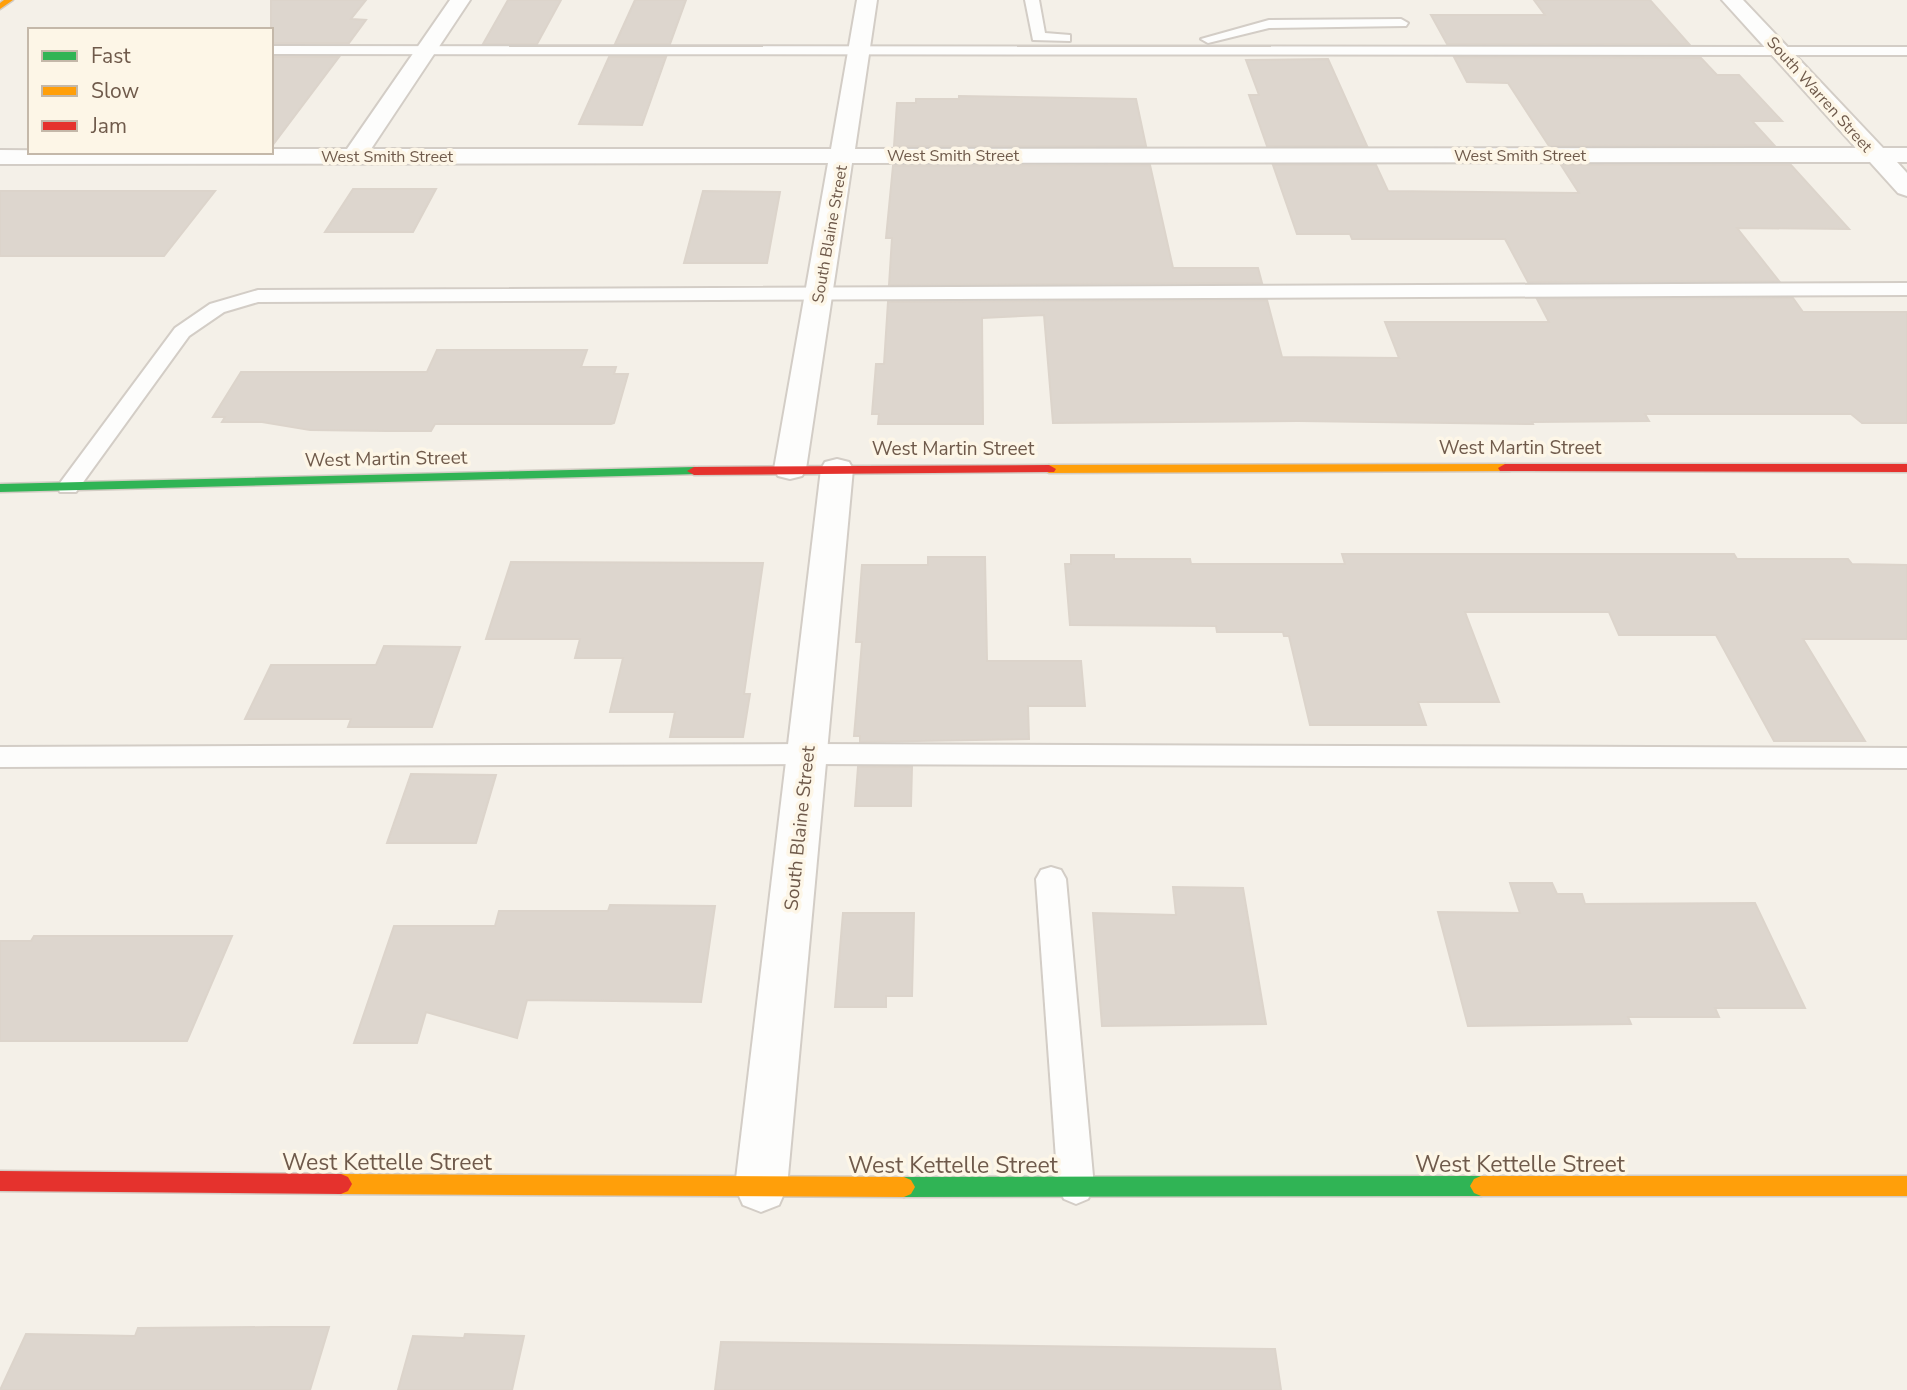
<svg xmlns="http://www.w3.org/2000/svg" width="1907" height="1390" viewBox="0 0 1907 1390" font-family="'Nunito Sans',sans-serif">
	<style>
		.building { fill: #ddd6ce; stroke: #dcd4cb; stroke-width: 2 }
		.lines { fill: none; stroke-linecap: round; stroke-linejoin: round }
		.lane-casing { stroke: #d3cdc6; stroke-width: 4 }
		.street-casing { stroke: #d3cdc6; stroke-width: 4 }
		.fast-casing { stroke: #d3ccc4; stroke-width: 3 }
		.slow-casing { stroke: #d3ccc4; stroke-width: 3 }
		.jam-casing { stroke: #d3ccc4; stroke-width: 3 }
		.lane { fill: #fdfdfc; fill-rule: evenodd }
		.street { fill: #fdfdfc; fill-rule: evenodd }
		.fast { fill: #30b455; fill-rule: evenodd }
		.slow { fill: #ff9f0a; fill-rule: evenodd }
		.jam { fill: #e5322d; fill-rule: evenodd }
		.labels { text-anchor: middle; stroke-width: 7; stroke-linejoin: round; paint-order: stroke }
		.far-street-label { font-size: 16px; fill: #6f5a4b; stroke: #fdf6e7 }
		.street-label { font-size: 19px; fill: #6f5a4b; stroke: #fdf6e7 }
		.near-street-label { font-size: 23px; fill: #6f5a4b; stroke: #fdf6e7 }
	</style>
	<rect width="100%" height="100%" fill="#f4f0e8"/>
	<g class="building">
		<polygon points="271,0 366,0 351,19 366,20 349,43 271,43"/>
		<polygon points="508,0 561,0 537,44 483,44"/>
		<polygon points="635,0 686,0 670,44 615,44"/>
		<polygon points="1534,0 1650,0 1689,44 1447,44 1431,15 1545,15"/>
		<polygon points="271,57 339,57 272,146 271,146"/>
		<polygon points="609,57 666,57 642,125 579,124"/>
		<polygon points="1454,57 1701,58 1717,75 1739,75 1782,121 1752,121 1774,145 1549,146 1508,83 1467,82"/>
		<polygon points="1328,59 1367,146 1267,146 1249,95 1259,95 1246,60"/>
		<polygon points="959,96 1136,99 1146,146 894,146 897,103 916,103 916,99 959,99"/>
		<polygon points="1150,165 1173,268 1258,268 1262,283 889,285 892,238 886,238 893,166"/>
		<polygon points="1273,165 1376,165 1388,191 1579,193 1561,165 1791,165 1849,229 1737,228 1779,281 1528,282 1505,239 1352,239 1350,234 1297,234"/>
		<polygon points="353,189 436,189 413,232 325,232"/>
		<polygon points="0,191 215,191 164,256 0,256"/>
		<polygon points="703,191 780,192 767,263 684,263"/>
		<polygon points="1793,298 1803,312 1907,312 1907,423 1862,423 1851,414 1645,414 1649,421 1532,422 1533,424 1298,421 1053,423 1044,315 982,318 983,424 878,424 879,414 872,414 876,364 884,364 888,302 1267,300 1282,357 1399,358 1385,322 1549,322 1537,299"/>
		<polygon points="437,350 587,350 581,367 616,367 614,374 628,374 614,423 611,424 435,424 431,431 386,431 310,430 262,422 222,422 225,417 213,417 241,372 427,372"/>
		<polygon points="1342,554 1734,554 1737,559 1848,559 1852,564 1907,565 1907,639 1803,639 1865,741 1774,741 1716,635 1619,635 1609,612 1465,612 1499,702 1418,702 1426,725 1310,725 1289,636 1284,636 1283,632 1217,632 1216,626 1070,625 1065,564 1071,564 1071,555 1114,555 1114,559 1190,559 1191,564 1345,564"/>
		<polygon points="928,557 985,557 987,661 1081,661 1085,706 1028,706 1029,739 860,742 860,736 854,736 862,642 856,642 862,565 928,565"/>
		<polygon points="511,562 763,563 744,694 750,694 743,737 670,737 675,712 610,712 623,658 575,658 580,639 486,639"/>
		<polygon points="384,646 460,647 432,727 348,727 351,719 245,719 271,665 376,665"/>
		<polygon points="858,767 912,767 911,806 855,806"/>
		<polygon points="411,774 496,775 476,843 387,843"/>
		<polygon points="1510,883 1552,883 1557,894 1582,894 1585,904 1755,903 1805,1008 1715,1008 1719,1017 1628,1017 1631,1024 1468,1026 1438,912 1520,913"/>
		<polygon points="1173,887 1243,888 1266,1024 1102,1026 1093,913 1176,915"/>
		<polygon points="610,905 715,906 701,1002 527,1000 517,1038 426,1012 417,1043 354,1043 394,926 495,926 499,911 608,911"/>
		<polygon points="843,913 914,913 912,996 886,996 886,1007 835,1007"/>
		<polygon points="34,936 232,936 187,1041 0,1041 0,941 31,941"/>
		<polygon points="271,1327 329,1327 310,1390 0,1390 26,1334 135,1336 138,1328"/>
		<polygon points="465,1334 524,1336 512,1390 398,1390 413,1336 464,1338"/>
		<polygon points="721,1342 1275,1349 1281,1390 715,1390"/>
	</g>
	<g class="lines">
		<g class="lane-casing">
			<g id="lane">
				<polygon points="1025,0 1039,0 1045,33 1070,35 1070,41 1033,40"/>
				<polygon points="1401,19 1408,23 1406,26 1269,28 1208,43 1201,39 1269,20"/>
				<polygon points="271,46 1907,47 1907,55 271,54"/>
				<polygon points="1907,283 1907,295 258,302 224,312 189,336 76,492 60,492 57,487 175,328 210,304 258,290"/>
				<polygon points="807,744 1907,748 1907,768 807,764 0,767 0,747"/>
				<polygon points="1051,867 1061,870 1066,879 1094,1187 1088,1199 1076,1204 1064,1199 1058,1187 1036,879 1041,870"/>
			</g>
		</g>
		<g class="street-casing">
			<g id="street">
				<polygon points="450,0 470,0 371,149 831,149 857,0 877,0 855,149 1856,148 1722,0 1743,0 1883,148 1907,148 1907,162 1897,162 1907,173 1907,196 1898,193 1870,162 852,163 806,469 802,476 790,479 778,476 774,469 828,163 0,164 0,150 271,152 271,149 347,149"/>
				<polygon points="837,459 849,462 853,469 787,1187 779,1205 761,1212 743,1205 735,1187 821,469 825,462"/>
			</g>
		</g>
		<g class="fast-casing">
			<g id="fast">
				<polygon points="694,467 701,471 699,474 0,492 0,484"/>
				<polygon points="1481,1176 1488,1179 1492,1186 1488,1193 1481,1196 904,1197 897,1194 893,1187 897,1180 904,1177"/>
			</g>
		</g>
		<g class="slow-casing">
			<g id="slow">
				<polygon points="4,0 13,0 0,9 0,3"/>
				<polygon points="1505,464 1512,468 1510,471 1049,473 1042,469 1049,465"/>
				<polygon points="341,1174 904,1177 911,1180 915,1187 911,1194 904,1197 341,1194 334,1191 330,1184 334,1177"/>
				<polygon points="1481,1176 1907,1176 1907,1196 1481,1196 1474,1193 1470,1186 1474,1179"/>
			</g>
		</g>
		<g class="jam-casing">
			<g id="jam">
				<polygon points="1505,464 1907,464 1907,472 1500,471 1498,468"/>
				<polygon points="1049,465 1056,469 1054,472 694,475 687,471 694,467"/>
				<polygon points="0,1171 341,1174 348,1177 352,1184 348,1191 341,1194 0,1191"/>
			</g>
		</g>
		<use href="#lane" class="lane"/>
		<use href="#street" class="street"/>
		<use href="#fast" class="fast"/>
		<use href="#slow" class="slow"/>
		<use href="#jam" class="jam"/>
	</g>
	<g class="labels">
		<g class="far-street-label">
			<text transform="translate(1820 94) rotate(48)" y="6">South Warren Street</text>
			<text x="953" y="161">West Smith Street</text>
			<text x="1520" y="161">West Smith Street</text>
			<text x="387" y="162">West Smith Street</text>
			<text transform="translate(829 234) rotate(-80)" y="6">South Blaine Street</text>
		</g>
		<g class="street-label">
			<text x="1520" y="454">West Martin Street</text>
			<text x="953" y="455">West Martin Street</text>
			<text transform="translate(386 458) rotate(-1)" y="7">West Martin Street</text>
			<text transform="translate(799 828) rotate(-84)" y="7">South Blaine Street</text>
		</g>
		<g class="near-street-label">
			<text x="387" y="1170">West Kettelle Street</text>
			<text x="1520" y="1172">West Kettelle Street</text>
			<text x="953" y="1173">West Kettelle Street</text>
		</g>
	</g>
	<rect x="28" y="28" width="245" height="126" fill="#fdf6e7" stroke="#c4b8a9" stroke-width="2"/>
	<rect x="42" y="51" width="35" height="10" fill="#30b455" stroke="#c4b8a9" stroke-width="2"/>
	<text x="91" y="63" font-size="21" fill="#6f5a4b">Fast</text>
	<rect x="42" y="86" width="35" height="10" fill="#ff9f0a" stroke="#c4b8a9" stroke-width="2"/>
	<text x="91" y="98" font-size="21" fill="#6f5a4b">Slow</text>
	<rect x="42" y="121" width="35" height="10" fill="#e5322d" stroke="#c4b8a9" stroke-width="2"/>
	<text x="91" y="133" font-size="21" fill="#6f5a4b">Jam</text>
</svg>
